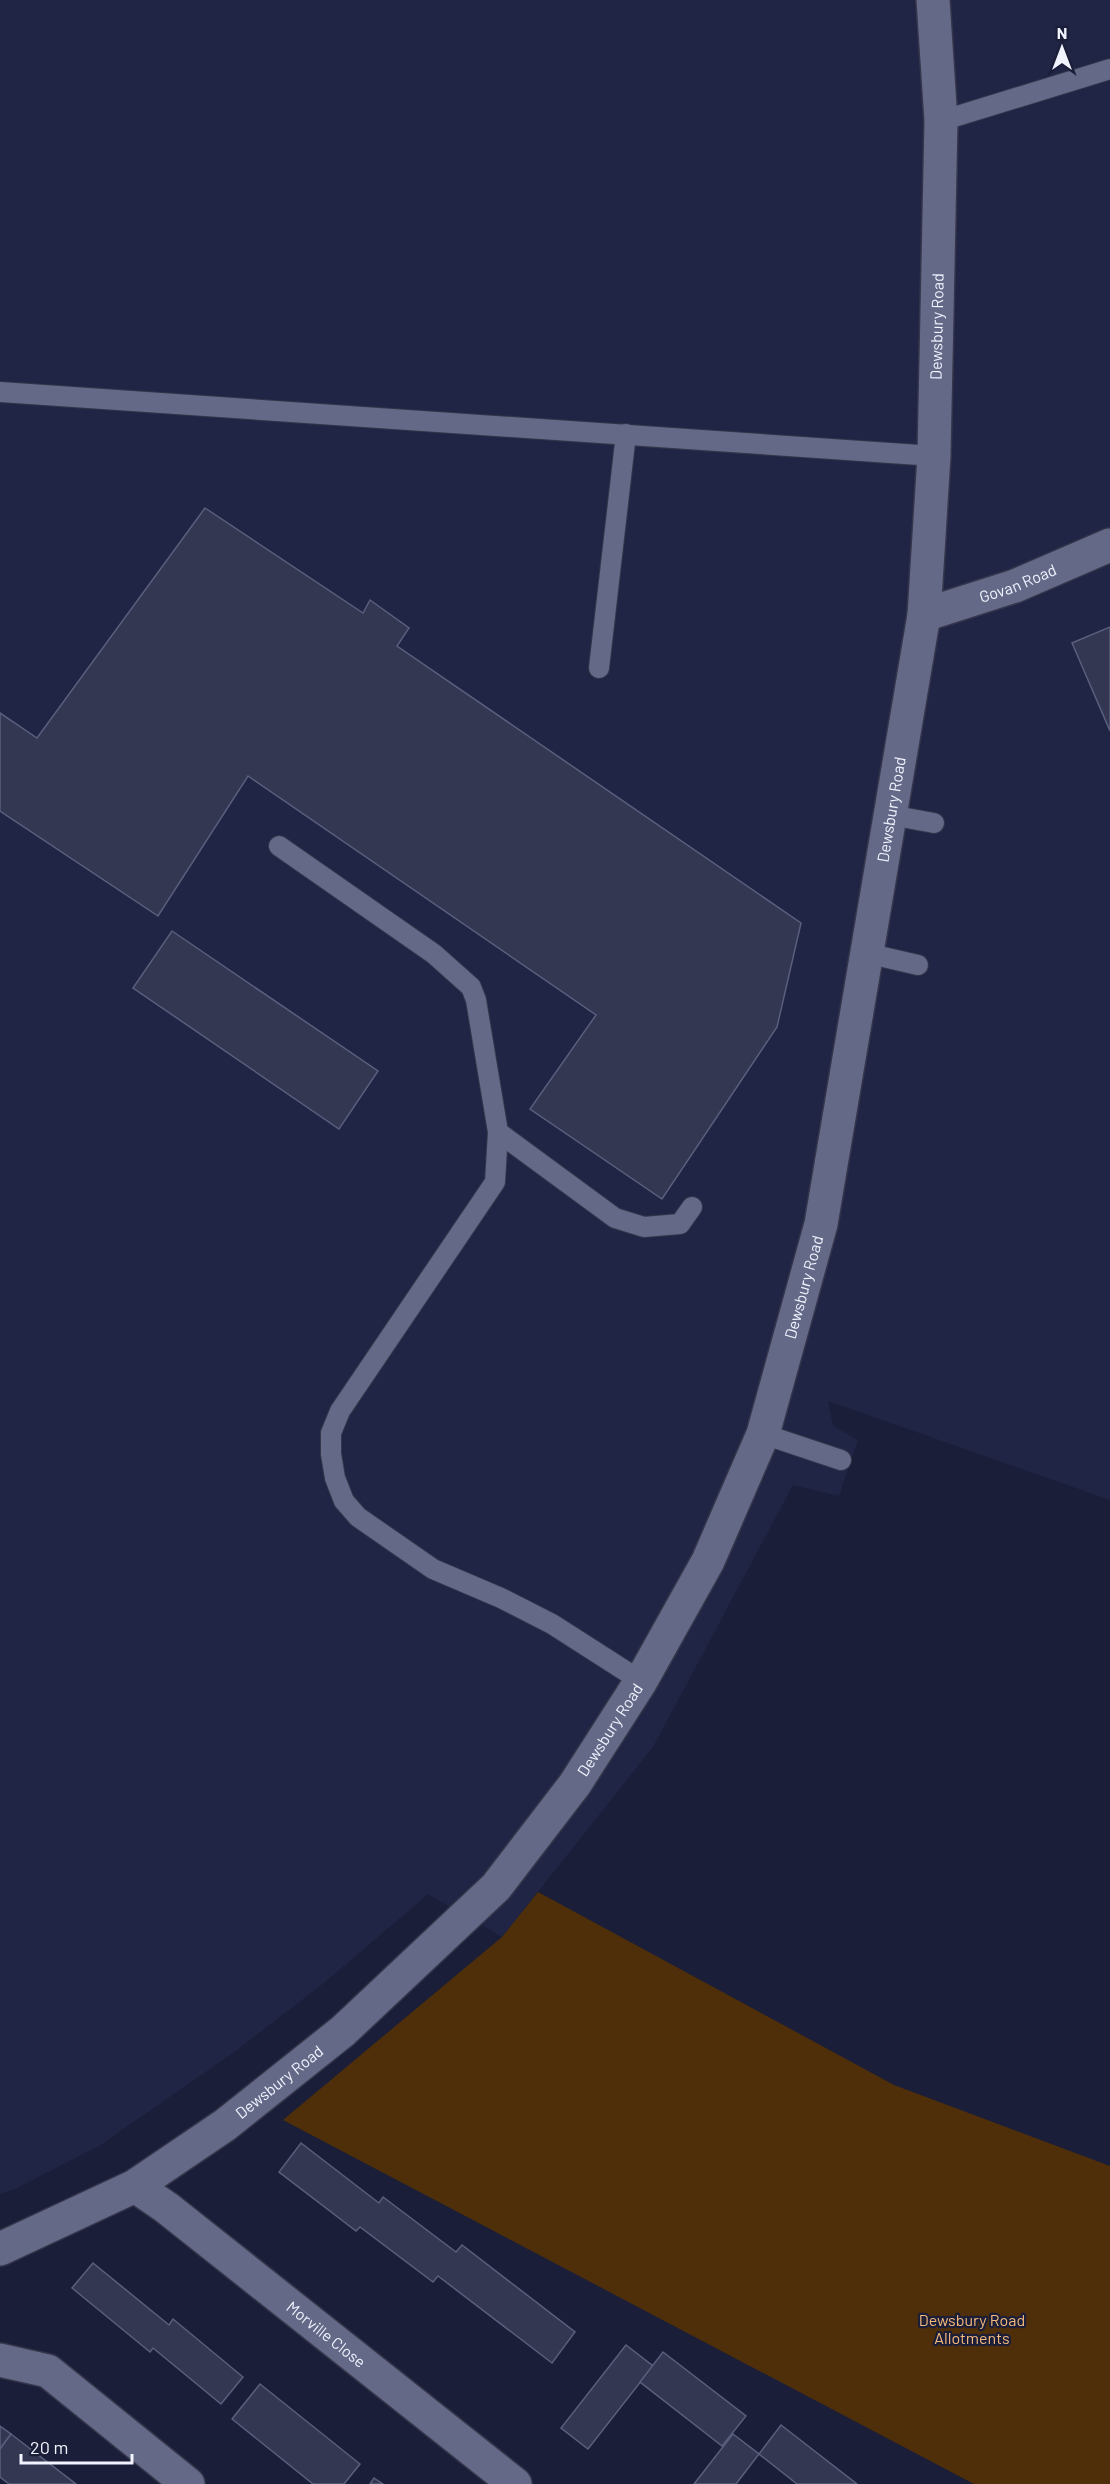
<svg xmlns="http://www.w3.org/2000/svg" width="1110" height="2484" viewBox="0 0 1110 2484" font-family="Barlow,sans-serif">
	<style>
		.built { fill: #212545 }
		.green { fill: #4e2f0a }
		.building { fill: #333752; stroke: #595f7d; stroke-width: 1.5 }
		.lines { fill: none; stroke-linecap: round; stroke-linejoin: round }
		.lane-casing { stroke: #35364b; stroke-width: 22 }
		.street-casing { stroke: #35364b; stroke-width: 36 }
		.lane { stroke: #636987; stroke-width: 20 }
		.street { stroke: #636987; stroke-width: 33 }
		.labels { text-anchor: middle; stroke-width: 4.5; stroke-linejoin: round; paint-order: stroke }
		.street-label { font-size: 16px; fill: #f1f3fe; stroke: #1b1e38 }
		.park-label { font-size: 16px; fill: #f6ba7d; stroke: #1b1e38 }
	</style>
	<rect width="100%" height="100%" fill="#1b1e38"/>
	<polygon class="built" points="0,0 1110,0 1110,1500 828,1401 833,1426 858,1440 839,1496 793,1485 653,1747 502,1937 428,1894 324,1983 233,2053 99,2146 15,2189 0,2194"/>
	<polygon class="green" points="538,1892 894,2085 1110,2166 1110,2484 974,2484 283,2120 502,1937"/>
	<g class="building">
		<polygon points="205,508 363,613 370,600 409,628 397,646 801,923 777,1027 662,1199 530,1109 596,1015 248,776 158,916 0,811 0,713 37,738"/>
		<polygon points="1110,627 1110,731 1072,643"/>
		<polygon points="172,931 378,1071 339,1129 133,988"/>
		<polygon points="301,2143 379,2203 383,2197 456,2252 462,2245 575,2332 552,2363 438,2276 433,2282 360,2227 356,2231 279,2172"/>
		<polygon points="93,2263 169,2325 173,2319 243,2377 221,2404 153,2348 150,2352 72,2288"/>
		<polygon points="626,2345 653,2366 588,2449 561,2428"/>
		<polygon points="663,2352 746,2416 722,2446 640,2382"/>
		<polygon points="260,2384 360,2464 344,2484 313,2484 232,2419"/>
		<polygon points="781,2425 857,2484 797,2484 759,2454"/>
		<polygon points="0,2426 11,2434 0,2449"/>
		<polygon points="11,2434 76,2484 9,2484 0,2477 0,2449"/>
		<polygon points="733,2434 759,2454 736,2484 694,2484"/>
		<polygon points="374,2478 383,2484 370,2484"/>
	</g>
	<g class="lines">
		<g class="lane-casing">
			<g id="lane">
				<polyline points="941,121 1110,69"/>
				<polyline points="0,392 934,456"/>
				<polyline points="599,668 626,434"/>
				<polyline points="890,815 934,823"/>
				<polyline points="279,846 434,954 471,987 476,1000 498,1132 495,1182 340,1411 331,1433 331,1454 335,1478 344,1501 358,1517 433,1569 501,1598 552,1624 641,1681"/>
				<polyline points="866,953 918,965"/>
				<polyline points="498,1132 615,1218 644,1227 680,1224 692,1207"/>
				<polyline points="763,1434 841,1460"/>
			</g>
		</g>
		<g class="street-casing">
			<g id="street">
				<path id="s1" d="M 924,615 L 1015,586 L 1110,545"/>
				<path id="s2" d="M 135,2186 L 167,2208 L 515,2484"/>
				<path id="s3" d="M 0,2249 L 135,2186 L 225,2125 L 343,2031 L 496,1887 L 575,1784 L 641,1681 L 708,1561 L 763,1434 L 821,1224 L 924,615 L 934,456 L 941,121 L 933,0"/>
				<polyline points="0,2360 48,2371 188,2484"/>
			</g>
		</g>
		<use href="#lane" class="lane"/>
		<use href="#street" class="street"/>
	</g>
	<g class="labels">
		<g class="street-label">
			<text dy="6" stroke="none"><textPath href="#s3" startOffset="2271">Dewsbury Road</textPath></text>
			<text dy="6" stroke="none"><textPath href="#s1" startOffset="99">Govan Road</textPath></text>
			<text dy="6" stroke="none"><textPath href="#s3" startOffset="1785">Dewsbury Road</textPath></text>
			<text dy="6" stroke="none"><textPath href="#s3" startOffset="1299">Dewsbury Road</textPath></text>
			<text dy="6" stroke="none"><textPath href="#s3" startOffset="813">Dewsbury Road</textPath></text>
			<text dy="6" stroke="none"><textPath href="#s3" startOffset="327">Dewsbury Road</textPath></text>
			<text dy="6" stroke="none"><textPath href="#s2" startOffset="242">Morville Close</textPath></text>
		</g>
		<g class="park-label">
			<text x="972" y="2326">Dewsbury Road<tspan x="972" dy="18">Allotments</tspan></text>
		</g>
	</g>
	<g transform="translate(1062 48)" stroke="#1b1e38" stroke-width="4.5" paint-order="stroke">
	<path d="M0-4.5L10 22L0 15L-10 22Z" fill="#f1f3fe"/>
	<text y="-9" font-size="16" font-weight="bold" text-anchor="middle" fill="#f1f3fe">N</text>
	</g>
	<path d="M21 2454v9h111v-9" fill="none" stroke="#f1f3fe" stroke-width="3"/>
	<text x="30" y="2454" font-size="18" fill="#f1f3fe" stroke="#1b1e38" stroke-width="4.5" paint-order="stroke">20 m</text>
</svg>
